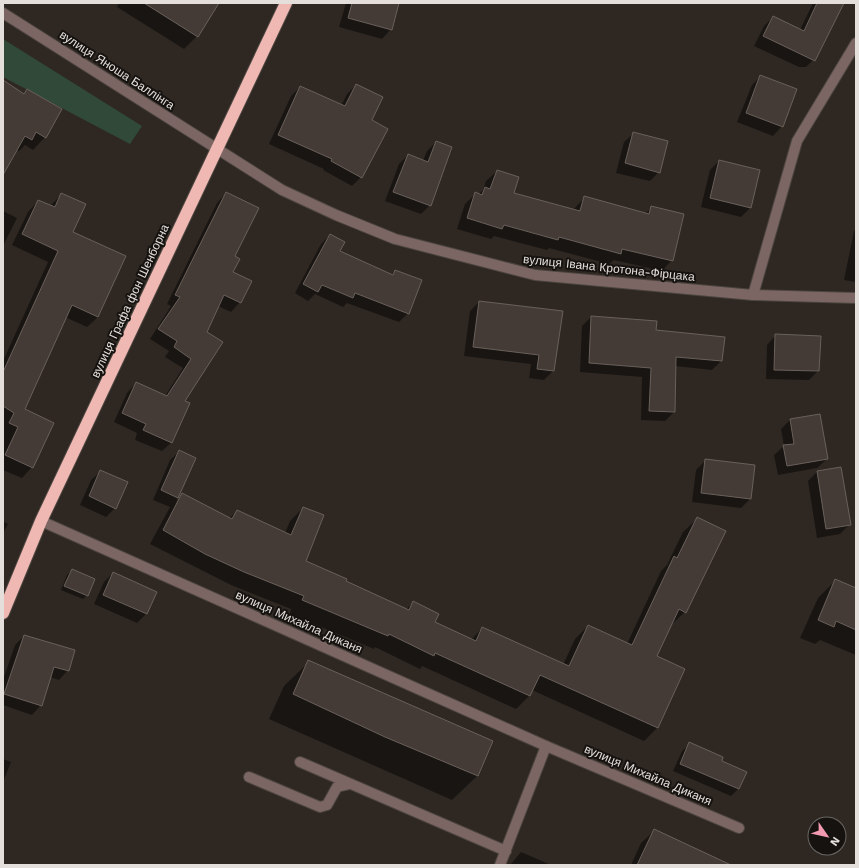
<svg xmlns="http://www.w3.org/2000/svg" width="859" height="868" viewBox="0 0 859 868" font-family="'Work Sans',sans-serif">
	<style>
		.green { fill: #304938 }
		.shadow { fill: #0007 }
		.building { fill: #443b36; stroke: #69605a }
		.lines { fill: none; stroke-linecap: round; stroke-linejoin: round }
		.minor-casing { stroke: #4c4540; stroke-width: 12 }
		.highway-casing { stroke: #4c4540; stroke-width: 14 }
		.minor { stroke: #7c6663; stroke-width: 10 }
		.highway { stroke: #efb8b2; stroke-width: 12 }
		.labels { text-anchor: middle; stroke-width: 4; stroke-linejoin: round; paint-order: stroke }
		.street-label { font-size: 12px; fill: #e4dfdb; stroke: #15120f }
	</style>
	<rect width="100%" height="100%" fill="#2f2822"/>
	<polygon class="green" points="3,39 142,126 130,144 3,77"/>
	<g class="shadow">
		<polygon points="119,3 218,3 197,36 184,49 117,7"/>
		<polygon points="346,3 398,3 391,29 382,39 339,27"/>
		<polygon points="813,3 843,3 815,58 806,67 799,67 754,46 764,26 773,17 800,30"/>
		<polygon points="761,76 782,126 773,136 737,122 752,85"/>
		<polygon points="3,81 23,94 27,91 45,137 33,150 25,145 19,151 16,150 3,170"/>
		<polygon points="356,85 371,121 361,177 352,186 323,170 324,169 269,144 291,96 300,87 341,106 347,94"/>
		<polygon points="634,133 659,172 650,181 616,173 624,142"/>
		<polygon points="436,142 430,205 421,214 385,201 399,164 408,155 423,161 427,151"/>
		<polygon points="719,161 759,170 750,208 741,217 701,207 710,170"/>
		<polygon points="497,171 513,194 573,210 585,197 645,214 652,207 672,260 662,271 614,260 609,264 549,248 547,250 494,236 491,239 457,229 465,204 476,193 479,194 483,190 486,181"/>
		<polygon points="226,193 233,257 232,273 240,302 231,312 218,306 206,332 172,442 162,451 135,440 137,433 114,422 127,393 136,383 165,396 183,368 165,357 169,351 150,339 171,306 167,304 217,203"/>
		<polygon points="62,194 98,317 87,327 65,317 24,410 32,467 22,478 3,470 3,361 48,262 12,245 28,212 38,201 50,206"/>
		<polygon points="3,211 17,218 3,246"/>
		<polygon points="856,229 856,282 844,280 854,231"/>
		<polygon points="330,235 339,251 391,275 395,271 408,313 399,322 347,303 343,307 315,294 308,301 295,293 321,244"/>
		<polygon points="479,302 562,312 553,371 544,380 529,378 531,364 464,356 470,311"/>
		<polygon points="591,317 655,331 724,338 721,361 712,370 675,366 674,412 665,421 641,420 642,377 580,372 582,326"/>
		<polygon points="776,335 818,371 809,380 766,379 767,345"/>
		<polygon points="790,420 827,459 817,468 778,475 774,455 784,446 781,429"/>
		<polygon points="180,451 195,458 176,501 183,494 229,519 237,511 285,533 290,521 303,508 305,561 406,610 413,602 434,622 471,640 482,628 563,665 575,639 588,626 627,644 661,571 667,565 683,532 697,519 685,612 671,625 655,657 684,670 657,728 644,741 532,690 529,696 516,709 422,666 420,669 375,647 374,649 290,614 291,609 231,585 150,544 170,507 153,500 170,460"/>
		<polygon points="706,460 750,499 741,508 692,502 696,470"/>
		<polygon points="101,471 115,508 106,517 80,505 91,480"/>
		<polygon points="817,472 850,524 840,534 817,538 808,481"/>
		<polygon points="3,521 8,524 3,533"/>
		<polygon points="72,570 87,595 83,599 61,590 67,575"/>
		<polygon points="113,573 156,592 146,614 137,623 94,604 104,582"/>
		<polygon points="835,581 856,590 856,655 820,640 815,644 800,638 818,598"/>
		<polygon points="24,636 68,670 59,680 50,677 41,705 32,715 3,705 3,680 15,645"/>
		<polygon points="309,662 491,742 477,776 452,800 269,719 284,686"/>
		<polygon points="690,744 720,761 745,772 738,789 731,796 673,771 682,751"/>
		<polygon points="3,759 11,762 3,782"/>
		<polygon points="655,830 729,865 631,865 641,843"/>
		<polygon points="521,852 551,865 510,865"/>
	</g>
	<g class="building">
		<polygon points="144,3 219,3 198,37"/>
		<polygon points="352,3 399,3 392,30 348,18"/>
		<polygon points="817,3 844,3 815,61 763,36 773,16 804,31"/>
		<polygon points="760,75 797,89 783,127 746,113"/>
		<polygon points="3,80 24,94 27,89 62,109 46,138 36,132 32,140 25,136 3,175"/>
		<polygon points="356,84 383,97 372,120 388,129 362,178 331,161 332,159 278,135 300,86 345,106"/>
		<polygon points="633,132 668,141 660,173 625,163"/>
		<polygon points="436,141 452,147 431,206 393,192 408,154 428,162"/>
		<polygon points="719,160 760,170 751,208 710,198"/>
		<polygon points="497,170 519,177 514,193 580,211 584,196 649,214 651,206 684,214 673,261 622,249 621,254 559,237 558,240 504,225 502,229 467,218 475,192 482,195 485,187 490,189"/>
		<polygon points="226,192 259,208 235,256 240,259 233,272 252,281 241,303 224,295 207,332 223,342 185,401 190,403 172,443 143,430 146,424 122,413 136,382 167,396 191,359 174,347 177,341 158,329 180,297 175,295"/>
		<polygon points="61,193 86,204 73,232 126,256 98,317 72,305 25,409 54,423 33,468 5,455 18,427 9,423 14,413 3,406 3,372 58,251 22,234 38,200 55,207"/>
		<polygon points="330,234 345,242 340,251 393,275 395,270 422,280 409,314 355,293 353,298 322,285 318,292 303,284"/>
		<polygon points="479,301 563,311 554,371 537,369 539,355 473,347"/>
		<polygon points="591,316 657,321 656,330 725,337 722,361 676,357 675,412 649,411 651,368 589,363"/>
		<polygon points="775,334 821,336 819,371 774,370"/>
		<polygon points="820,414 828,459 787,466 783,445 794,444 790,419"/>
		<polygon points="179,450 196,458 178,498 161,490"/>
		<polygon points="705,459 755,465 751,499 701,493"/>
		<polygon points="841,467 851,525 826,529 817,471"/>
		<polygon points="100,470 128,482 116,509 89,496"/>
		<polygon points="182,493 232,519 237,510 291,535 303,507 324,515 306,561 347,579 346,581 409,610 413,601 439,614 435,622 476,641 482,627 569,666 588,625 632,645 674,556 677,558 697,517 726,531 686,613 679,609 657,656 685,669 658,728 540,675 530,696 435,653 434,656 389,634 388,636 302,600 304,596 244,572 205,554 163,530"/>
		<polygon points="72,569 95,579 88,596 64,586"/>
		<polygon points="113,572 157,592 147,614 103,595"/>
		<polygon points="835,579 856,588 856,630 836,621 834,627 818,620"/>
		<polygon points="24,635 75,650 69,671 54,667 42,706 4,694"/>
		<polygon points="308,660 493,741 478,776 385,737 293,694"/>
		<polygon points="689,742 723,757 722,761 747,772 739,789 680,764"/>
		<polygon points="654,829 731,865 637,865"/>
	</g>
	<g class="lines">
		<g class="minor-casing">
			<g id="minor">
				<polyline points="3,13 282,190 336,215 395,239 535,275 753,295 856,298"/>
				<polyline points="753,295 797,141 856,43"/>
				<polyline points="41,521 546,746 500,865"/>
				<polyline points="546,746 739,828"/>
				<polyline points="300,762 506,851"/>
				<polyline points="249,777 320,807 327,805 337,787 350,784"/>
			</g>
		</g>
		<g class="highway-casing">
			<polyline id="highway" points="3,613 41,521 286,3"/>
		</g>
		<use href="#minor" class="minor"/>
		<use href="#highway" class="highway"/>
	</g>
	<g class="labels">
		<g class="street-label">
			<text transform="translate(117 70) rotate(33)" y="4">вулиця Яноша Баллінга</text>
			<text transform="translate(609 268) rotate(6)" y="4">вулиця Івана Кротона-Фірцака</text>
			<text transform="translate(130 301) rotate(-65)" y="4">вулиця Графа фон Шенборна</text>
			<text transform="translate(299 622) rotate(24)" y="4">вулиця Михайла Диканя</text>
			<text transform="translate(648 775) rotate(23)" y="4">вулиця Михайла Диканя</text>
		</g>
	</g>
	<rect width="859" height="868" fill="none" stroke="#e4dfdb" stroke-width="8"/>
	<g transform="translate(827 836) rotate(124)"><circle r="19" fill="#15120f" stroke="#686461"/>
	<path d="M0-3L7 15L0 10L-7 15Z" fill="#f29aaf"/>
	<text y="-6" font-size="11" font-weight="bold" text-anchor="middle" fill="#e4dfdb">N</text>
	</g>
</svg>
